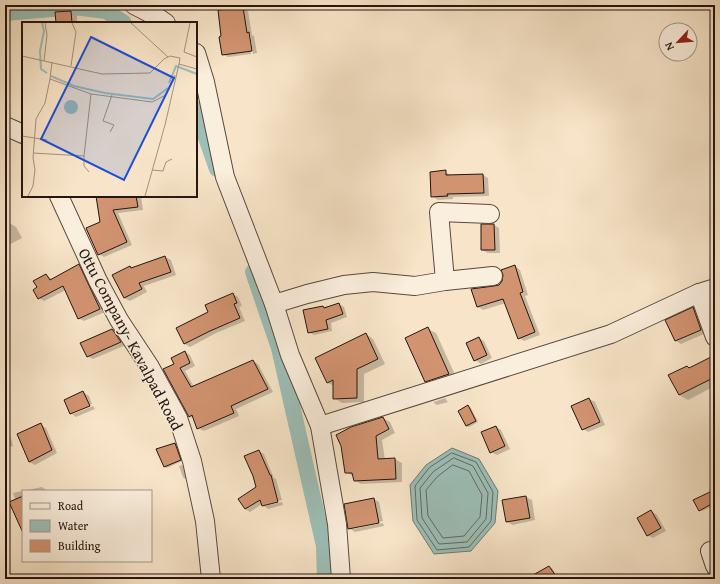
<svg xmlns="http://www.w3.org/2000/svg" width="720" height="584" viewBox="0 0 720 584" font-family="'Gentium Book Plus',serif">
	<style>
		.water { fill: #9dbfb8; stroke: #6d7b74 }
		.shadow { fill: #0003 }
		.lines { fill: none; stroke-linecap: round; stroke-linejoin: round }
		.shore { stroke: #606a64; stroke-width: 1 }
		.canal { stroke: #9dbfb8; stroke-width: 16 }
		.building { fill: #d29370; stroke: #24150f }
		.street-casing { stroke: #59493e; stroke-width: 20 }
		.street { stroke: #faeedc; stroke-width: 18 }
		.labels { text-anchor: middle; stroke-width: 3; stroke-linejoin: round; paint-order: stroke }
		.street-label { font-size: 16px; fill: #24150f; stroke: #faeedc }
		.inset-river { fill: none; stroke: #9dbfb8; stroke-width: 2 }
		.inset-road { fill: none; stroke: #a3927f; stroke-width: 1 }
		.view { fill: #1d4ed8; fill-opacity: 0.15; stroke: #1d4ed8; stroke-width: 2 }
		.inset-edge { fill: none; stroke: #24150f; stroke-width: 2 }
	</style>
	<rect width="100%" height="100%" fill="#f8e5c9"/>
	<filter id="stains"><feTurbulence type="fractalNoise" baseFrequency=".005" numOctaves="4"/><feColorMatrix values="0 0 0 0 .2 0 0 0 0 .09 0 0 0 0 .02 0 0 0 .5 -.17"/></filter>
	<radialGradient id="worn" r=".72"><stop offset=".6" stop-color="#630" stop-opacity="0"/><stop offset="1" stop-color="#630" stop-opacity=".3"/></radialGradient>
	<polygon class="water" points="452,448 479,459 498,491 495,523 471,551 434,554 413,521 410,485 426,465"/>
	<g class="shadow">
		<polygon points="243,8 248,11 252,35 254,36 257,53 253,54 250,33 248,33 251,54 228,57 222,54 223,37"/>
		<polygon points="71,12 77,15 77,23 57,23 56,13"/>
		<polygon points="446,172 451,176 483,175 488,178 489,196 453,197 453,199 438,200 432,196"/>
		<polygon points="97,196 141,196 143,210 118,213 132,245 104,257 99,254 101,222"/>
		<polygon points="11,224 16,227 22,238 5,247 5,227"/>
		<polygon points="494,225 499,228 500,253 488,253 482,250"/>
		<polygon points="165,257 171,260 176,275 144,286 147,292 130,301 124,298 130,267 133,269"/>
		<polygon points="79,266 84,269 105,312 84,321 78,318 66,290 44,301 39,298 38,288 46,275 53,280"/>
		<polygon points="515,266 520,270 528,295 525,296 540,335 524,341 519,338 506,303 483,310 478,307 499,286"/>
		<polygon points="233,294 238,297 242,306 239,307 245,321 216,333 190,347 185,344 178,329 209,313"/>
		<polygon points="339,304 344,307 347,317 331,323 332,331 314,335 309,332 304,311"/>
		<polygon points="693,308 698,312 706,333 681,344 676,341 667,321"/>
		<polygon points="428,329 436,333 457,379 435,386 426,381"/>
		<polygon points="112,330 118,333 126,345 93,359 87,356"/>
		<polygon points="366,334 373,339 385,364 364,374 364,402 342,403 334,398 334,386 328,383 316,358"/>
		<polygon points="479,338 484,341 492,358 481,364 475,360 467,343"/>
		<polygon points="185,352 190,355 195,366 185,371 194,387 253,361 258,364 273,392 236,409 239,416 204,431 198,428 194,419 189,416 175,364"/>
		<polygon points="715,359 715,386 688,400 679,395 687,367 690,369"/>
		<polygon points="83,392 89,396 92,404 73,412 73,414 93,406 95,409 76,417 71,413"/>
		<polygon points="445,398 448,402 437,405 434,403 434,402"/>
		<polygon points="589,399 595,402 605,425 588,432 583,429"/>
		<polygon points="468,406 471,408 478,422 469,427 466,426"/>
		<polygon points="383,418 390,422 395,433 382,440 385,460 395,459 402,463 402,482 361,484 354,480 353,476 346,472"/>
		<polygon points="5,422 7,423 13,446 5,448"/>
		<polygon points="41,425 46,428 57,453 35,465 29,462"/>
		<polygon points="496,427 501,430 510,449 497,455 491,452"/>
		<polygon points="175,444 177,445 182,461 167,468 164,466"/>
		<polygon points="259,451 264,454 274,478 276,479 282,500 265,504 265,506 282,502 283,505 268,509 262,504 250,512 245,509 257,488"/>
		<polygon points="182,465 184,467 187,478 185,479 183,477 179,466"/>
		<polygon points="42,487 48,491 23,491 23,523 13,493"/>
		<polygon points="710,493 715,498 715,505 702,511 699,510 695,501"/>
		<polygon points="526,497 532,500 535,520 513,525 507,522 503,501"/>
		<polygon points="374,499 379,502 383,521 353,527 353,529 383,523 384,526 355,532 349,528"/>
		<polygon points="651,511 657,515 666,531 653,538 647,535"/>
		<polygon points="549,567 552,568 558,579 544,579"/>
	</g>
	<g class="lines">
		<g class="shore">
			<polygon points="452,453 476,462 493,492 491,521 469,547 437,550 417,520 415,486 429,468"/>
			<polygon points="454,458 473,466 488,493 486,519 467,542 439,544 422,518 420,488 433,472"/>
			<polygon points="453,465 469,471 482,495 480,517 464,536 443,538 428,516 426,490 437,477"/>
		</g>
		<g class="canal">
			<polyline points="5,13 74,7 106,11 124,23"/>
			<polyline points="196,109 217,169"/>
			<polyline points="253,272 279,348 324,546 325,579"/>
		</g>
	</g>
	<g class="building">
		<polygon points="243,7 247,33 249,32 252,51 222,55 219,37 221,36 218,10"/>
		<polygon points="71,11 72,23 56,23 55,12"/>
		<polygon points="446,170 446,175 483,174 484,193 447,194 448,196 431,197 430,172"/>
		<polygon points="96,196 136,196 138,207 113,210 127,242 98,255 86,228 100,222"/>
		<polygon points="481,224 494,224 495,250 481,250"/>
		<polygon points="165,256 171,272 139,283 142,289 124,298 112,275 130,266 131,268"/>
		<polygon points="79,264 100,309 78,319 63,286 38,299 33,290 37,287 33,281 46,274 50,280"/>
		<polygon points="515,265 523,292 520,293 535,332 518,339 503,299 477,307 471,289 494,286 499,285 502,281 503,275 501,270"/>
		<polygon points="233,293 237,303 234,304 240,318 210,331 184,344 176,328 208,312 205,305"/>
		<polygon points="339,303 343,314 326,320 328,329 308,333 303,310 323,306 324,308"/>
		<polygon points="693,307 701,330 675,341 665,320"/>
		<polygon points="428,327 449,374 425,382 405,338"/>
		<polygon points="112,329 121,342 87,357 80,343"/>
		<polygon points="366,333 378,359 357,369 357,398 333,399 333,380 327,383 315,358"/>
		<polygon points="479,337 487,355 474,361 466,343"/>
		<polygon points="185,351 190,363 180,368 191,387 253,360 268,389 231,406 234,413 197,429 192,415 189,417 163,369 174,364 171,358"/>
		<polygon points="715,355 715,377 679,395 668,375 687,366 689,368"/>
		<polygon points="83,391 90,406 70,414 64,400"/>
		<polygon points="589,398 600,422 582,430 571,406"/>
		<polygon points="468,405 476,421 466,426 458,411"/>
		<polygon points="383,417 389,429 376,436 378,459 395,458 396,479 354,481 352,473 345,473 341,446 336,435 351,427"/>
		<polygon points="41,423 52,450 29,462 17,434"/>
		<polygon points="496,426 505,446 490,453 481,432"/>
		<polygon points="175,443 181,460 164,467 156,449"/>
		<polygon points="259,450 270,475 271,475 278,502 262,506 260,500 245,509 238,499 256,487 253,476 244,456"/>
		<polygon points="710,492 715,502 699,511 693,500"/>
		<polygon points="23,496 23,533 9,502"/>
		<polygon points="526,496 530,518 506,522 502,500"/>
		<polygon points="374,498 379,523 348,529 344,504"/>
		<polygon points="651,510 661,528 647,536 637,518"/>
		<polygon points="549,566 558,579 526,579"/>
	</g>
	<g class="lines">
		<g class="street-casing">
			<g id="street">
				<polyline points="134,5 157,17 166,23"/>
				<polyline points="196,53 205,82 225,177 274,304 290,355 320,426 337,524 341,579"/>
				<polyline points="5,126 23,134"/>
				<polyline points="59,196 98,281 119,320 150,367 178,418 192,461 205,521 211,579"/>
				<polyline points="445,281 493,276"/>
				<polyline points="715,288 699,293 715,337"/>
				<polyline points="274,304 307,294 344,285 373,282 415,286 445,281 439,212 490,214"/>
				<polyline points="320,426 611,334 699,293"/>
				<polyline points="710,551 715,566"/>
			</g>
		</g>
		<use href="#street" class="street"/>
	</g>
	<g class="labels">
		<g class="street-label">
			<text transform="translate(131 339) rotate(62)" y="6">Ottu Company- Kavalpad Road</text>
		</g>
	</g>
	<g transform="translate(22 22)">
		<rect width="175" height="175" fill="#f8e5c9"/>
		<path d="M42 85a7 7 0 1 1 14 0a7 7 0 1 1-14 0Z" fill="#9dbfb8"/>
		<path class="inset-river" d="M 20,1 L 22,9 L 18,29 L 19,47 L 25,51M 29,54 L 52,64 L 83,71 L 131,77 L 146,66M 147,61 L 154,44 L 175,52"/>
		<path class="inset-road" d="M 109,1 L 146,35M 168,1 L 162,30 L 175,35M 0,34 L 80,52 L 128,51 L 142,37 L 148,34 L 158,36 L 157,42M 22,39 L 25,13 L 23,1M 49,44 L 54,10 L 50,1M 28,57 L 30,40M 88,110 L 92,103 L 81,99 L 90,73M 0,114 L 25,118M 11,131 L 62,134 L 62,144 L 67,150M 62,134 L 69,72M 130,148 L 141,149 L 144,140 L 150,137M 6,174 L 11,164 L 13,148 L 11,136 L 14,97 L 23,81 L 28,57 L 69,72 L 130,80 L 144,73 L 153,53M 123,174 L 143,103 L 157,42 L 175,47"/>
		<path class="view" d="M 69,15 L 152,56 L 102,158 L 19,117 Z"/>
		<rect width="175" height="175" class="inset-edge"/>
	</g>
	<rect width="720" height="584" fill="none" stroke="#f8e5c9" stroke-width="20"/>
	<rect x="6" y="6" width="708" height="572" fill="none" stroke="#24150f" stroke-width="2"/>
	<rect x="10" y="10" width="700" height="564" fill="none" stroke="#24150f"/>
	<rect x="22" y="490" width="130" height="72" fill="#faeedc" stroke="#a4978a"/>
	<rect x="30" y="503" width="20" height="6" fill="#faeedc" stroke="#a4978a"/>
	<text x="58" y="510" font-size="12" fill="#24150f">Road</text>
	<rect x="30" y="520" width="20" height="12" fill="#9dbfb8" stroke="#a4978a"/>
	<text x="58" y="530" font-size="12" fill="#24150f">Water</text>
	<rect x="30" y="540" width="20" height="12" fill="#d29370" stroke="#a4978a"/>
	<text x="58" y="550" font-size="12" fill="#24150f">Building</text>
	<g transform="translate(678 42) rotate(244)"><circle r="19" fill="#faeedc" stroke="#a4978a"/>
	<path d="M0-3L7 15L0 10L-7 15Z" fill="#8f2418"/>
	<text y="-6" font-size="11" font-weight="bold" text-anchor="middle" fill="#24150f">N</text>
	</g>
	<rect width="100%" height="100%" filter="url(#stains)"/>
	<rect width="100%" height="100%" fill="url(#worn)"/>
</svg>
